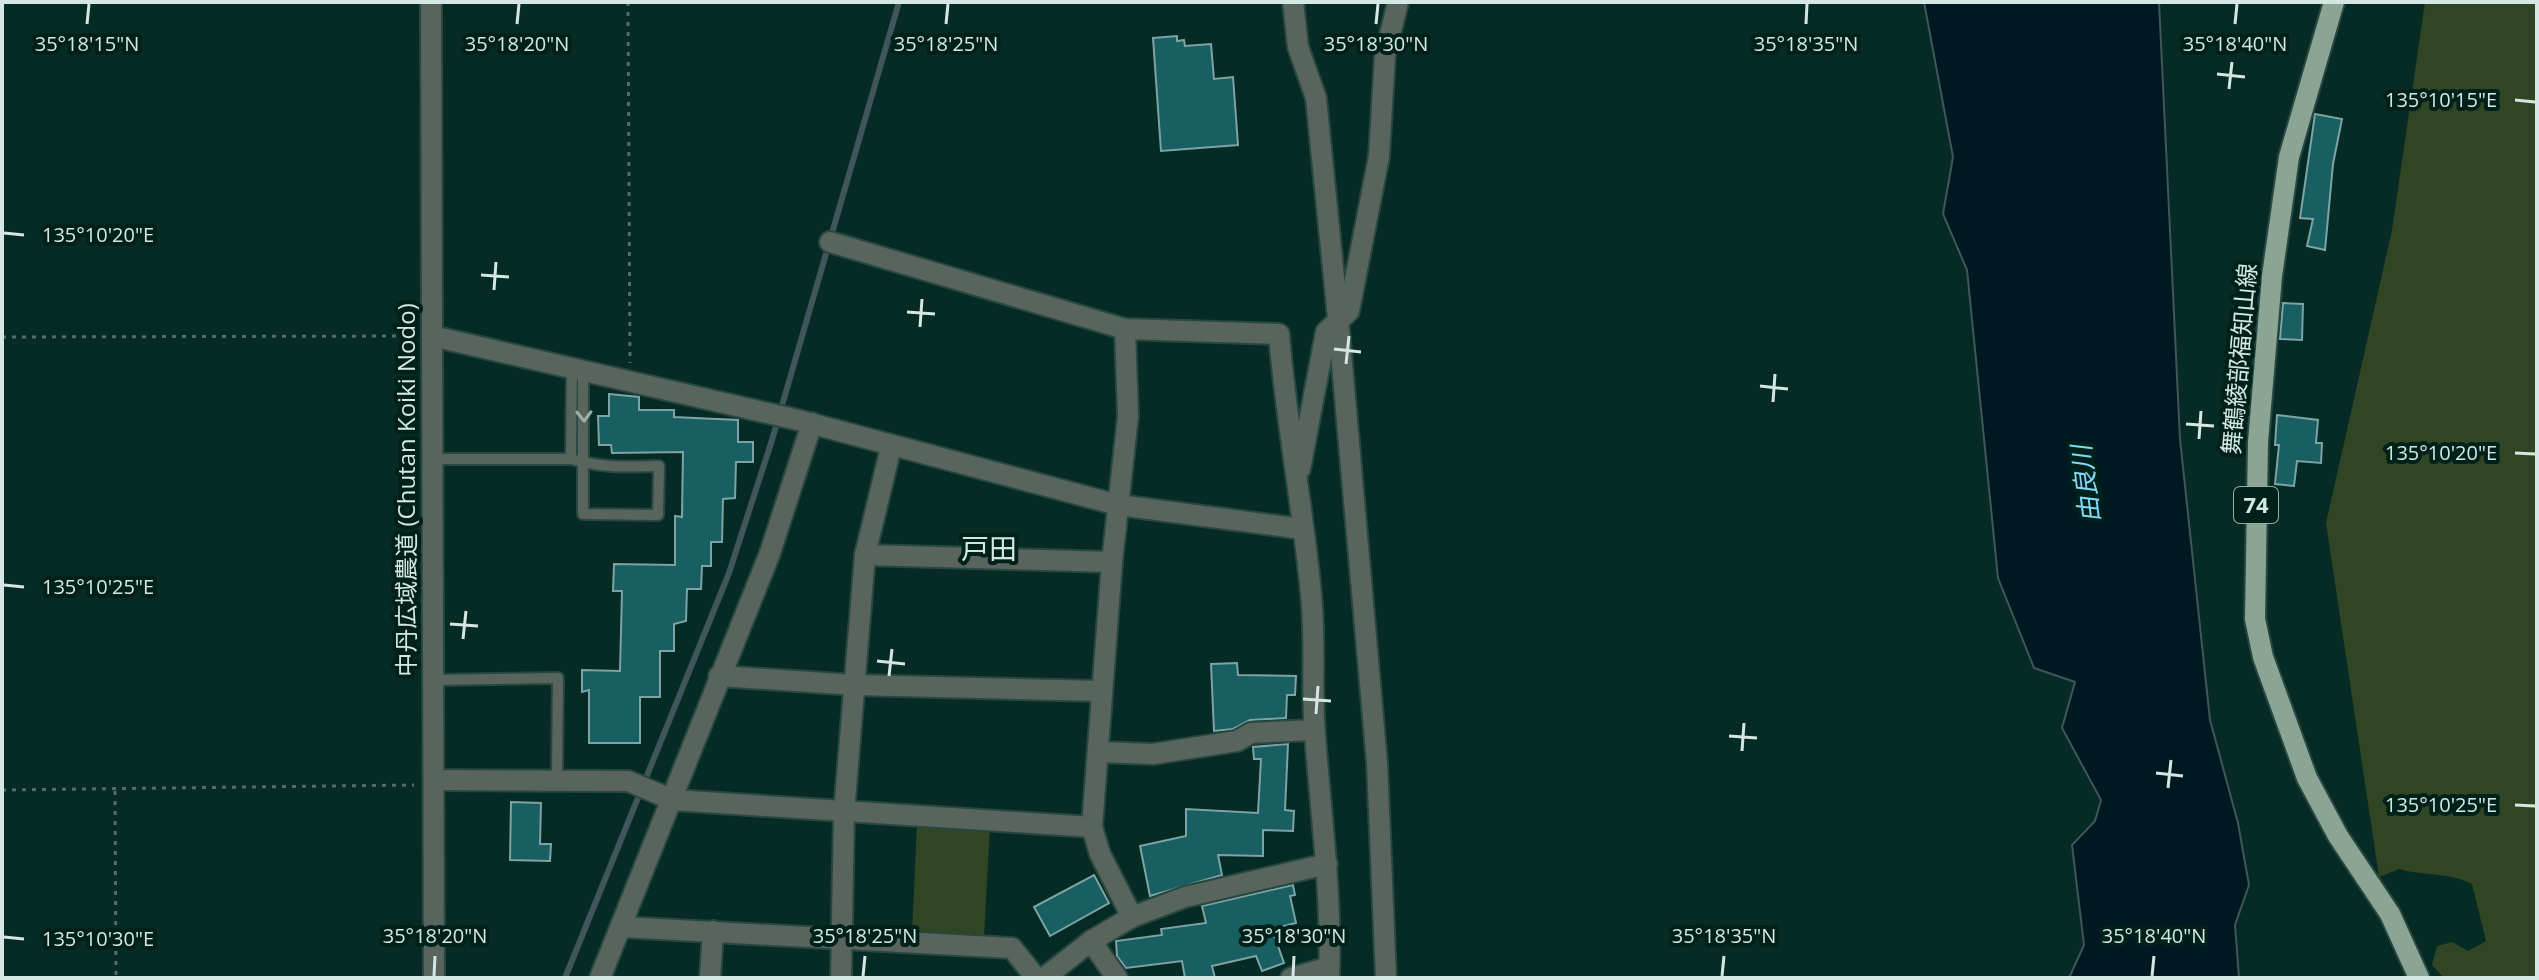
<svg xmlns="http://www.w3.org/2000/svg" width="2539" height="980" viewBox="0 0 2539 980" font-family="'Open Sans','Noto Sans JP',sans-serif">
	<style>
		.green { fill: #304523 }
		.water { fill: #001821; stroke: #40565b; stroke-width: 2 }
		.lines { fill: none; stroke-linecap: round; stroke-linejoin: round }
		.stream { stroke: #40565b; stroke-width: 6 }
		.building { fill: #195e61; stroke: #7ca3a5; stroke-width: 2 }
		.service-casing { stroke: #274842; stroke-width: 14 }
		.minor-casing { stroke: #274842; stroke-width: 24 }
		.tertiary-casing { stroke: #274842; stroke-width: 24 }
		.primary-casing { stroke: #274842; stroke-width: 24 }
		.path { stroke: #516f6a; stroke-width: 3; stroke-dasharray: 4 6; stroke-linecap: butt }
		.service { stroke: #58645c; stroke-width: 10 }
		.minor { stroke: #58645c; stroke-width: 20 }
		.tertiary { stroke: #58645c; stroke-width: 20 }
		.primary { stroke: #8ca494; stroke-width: 20 }
		.oneway { stroke: #9caca6 }
		.ticks { fill: none; stroke: #d4e7e2; stroke-width: 3 }
		.labels { text-anchor: middle; stroke-width: 8; stroke-linejoin: round; paint-order: stroke }
		.shield { fill: #00211a; stroke: #94aca6; stroke-width: 2 }
		.shield-label { font-size: 22px; font-weight: bold; fill: #d4e7e2 }
		.street-label { font-size: 24px; fill: #d4e7e2; stroke: #00211a }
		.water-label { font-size: 26px; font-style: italic; fill: #81dbfa; stroke: #00211a }
		.quarter-label { font-size: 28px; fill: #d4e7e2; stroke: #00211a }
		.ticks-label { font-size: 20px; text-anchor: middle; fill: #d4e7e2; stroke: #00211a; stroke-width: 8; stroke-linejoin: round; paint-order: stroke }
	</style>
	<rect width="100%" height="100%" fill="#062a24"/>
	<g class="green">
		<path d="M 2425,2 L 2537,2 L 2537,978 L 2444,978 L 2432,965 L 2437,946 L 2452,942 L 2468,951 L 2486,941 L 2472,884 C 2449,872 2423,876 2399,869 L 2379,877 L 2326,523 L 2392,230 Z"/>
		<polygon points="917,824 990,828 984,937 912,932"/>
	</g>
	<polygon class="water" points="1924,2 2159,2 2180,439 2210,720 2238,823 2249,885 2235,925 2239,978 2069,978 2084,945 2072,845 2095,821 2101,800 2062,728 2075,682 2034,668 1998,578 1967,270 1943,214 1953,157"/>
	<g class="lines">
		<polyline class="stream" points="565,978 729,573 772,440 899,2"/>
	</g>
	<g class="building">
		<polygon points="1177,36 1177,41 1184,40 1185,46 1211,44 1214,79 1233,77 1238,145 1161,151 1153,38"/>
		<polygon points="2315,114 2342,119 2333,164 2325,250 2307,246 2313,219 2300,218"/>
		<polygon points="2283,303 2303,304 2302,340 2280,339"/>
		<polygon points="609,394 639,397 639,410 674,410 674,417 738,420 738,442 753,442 753,462 736,462 735,498 723,499 722,542 711,542 711,566 702,566 701,589 687,589 686,621 674,624 674,651 660,651 660,697 640,697 640,743 589,743 589,690 582,692 582,670 620,671 622,591 613,591 614,564 675,565 675,516 682,517 683,452 612,453 611,445 599,445 598,416 609,416"/>
		<polygon points="2277,415 2318,420 2316,443 2322,443 2321,463 2297,461 2294,486 2275,484 2279,445 2275,445"/>
		<polygon points="1237,663 1238,675 1296,676 1295,695 1287,695 1286,718 1250,720 1233,729 1214,731 1211,664"/>
		<polygon points="1288,744 1285,810 1294,811 1293,831 1263,830 1263,856 1218,855 1222,875 1150,896 1140,846 1186,836 1186,809 1258,813 1261,759 1254,759 1253,747"/>
		<polygon points="511,802 541,803 540,844 551,844 550,861 510,860"/>
		<polygon points="1094,875 1109,903 1050,936 1034,907"/>
		<polygon points="1293,885 1295,895 1290,896 1296,923 1272,929 1284,963 1262,971 1256,956 1212,966 1215,978 1185,978 1182,961 1126,968 1117,956 1116,941 1162,935 1161,929 1206,923 1202,906"/>
	</g>
	<g class="lines">
		<g class="service-casing">
			<g id="service">
				<path d="M 434,459 L 571,459 C 603,468 626,467 659,466 L 658,515 L 583,514 L 583,371"/>
				<polyline points="571,459 572,366"/>
				<polyline points="435,680 558,678 557,781"/>
			</g>
		</g>
		<g class="minor-casing">
			<g id="minor">
				<polyline points="1293,2 1298,47 1316,98 1338,318 1377,763 1386,978"/>
				<path d="M 830,242 L 1125,329 L 1279,334 C 1286,422 1303,507 1311,594 C 1316,641 1311,688 1315,735 C 1321,816 1332,896 1329,978"/>
				<polyline points="1125,329 1128,416 1112,562 1092,827 1100,854 1132,917 1185,897 1327,864"/>
				<polyline points="432,336 798,420 1118,505 1303,529"/>
				<polyline points="1300,469 1326,332 1349,311 1379,156 1385,55 1398,2"/>
				<polyline points="865,555 1112,562"/>
				<polyline points="719,676 855,685 1101,691"/>
				<polyline points="1098,752 1153,754 1237,741 1251,733 1314,730"/>
				<polyline points="434,780 628,781 673,800 1092,827"/>
				<polyline points="621,927 1012,948 1036,978"/>
				<polyline points="1091,941 1117,978"/>
				<polyline points="600,978 770,553 812,423"/>
				<polyline points="710,978 713,931"/>
				<polyline points="841,978 844,813 865,555 891,447"/>
				<polyline points="1291,978 1329,967"/>
			</g>
		</g>
		<g class="tertiary-casing">
			<g id="tertiary">
				<polyline points="431,2 434,978"/>
				<polyline points="1044,978 1091,941 1132,917"/>
			</g>
		</g>
		<g class="primary-casing">
			<polyline id="primary" points="2334,2 2289,157 2272,276 2258,442 2255,619 2263,657 2307,778 2338,836 2390,914 2419,978"/>
		</g>
		<g class="path">
			<polyline points="628,2 630,363"/>
			<polyline points="2,337 414,336"/>
			<polyline points="2,790 414,785"/>
			<polyline points="115,791 116,978"/>
		</g>
		<use href="#service" class="service"/>
		<use href="#minor" class="minor"/>
		<use href="#tertiary" class="tertiary"/>
		<use href="#primary" class="primary"/>
	</g>
	<defs><path id="oneway-chevron" d="M-2-3.5L2.5 0L-2 3.5" fill="none" stroke-width="1.6" stroke-linecap="round" stroke-linejoin="round" transform="scale(2)"/></defs>
	<use class="oneway" href="#oneway-chevron" transform="translate(584 416) rotate(89)"/>
	<path class="ticks" d="M 87,24 L 89,4M 517,24 L 519,4M 946,24 L 948,4M 1376,24 L 1378,4M 1806,24 L 1807,4M 2235,24 L 2237,4M 2217,74 L 2245,77M 2229,89 L 2232,62M 2515,100 L 2535,102M 4,233 L 24,235M 481,275 L 509,277M 494,290 L 496,262M 907,312 L 935,314M 920,327 L 922,299M 1334,349 L 1361,352M 1346,364 L 1349,336M 1760,386 L 1788,389M 1773,402 L 1775,374M 2186,424 L 2214,426M 2199,439 L 2201,411M 2515,453 L 2535,454M 4,585 L 24,587M 450,624 L 478,626M 463,639 L 466,611M 877,661 L 905,664M 889,676 L 892,649M 1303,699 L 1331,701M 1316,714 L 1318,686M 1729,736 L 1757,738M 1742,751 L 1744,723M 2156,773 L 2183,776M 2168,788 L 2171,760M 2515,805 L 2535,806M 4,937 L 24,939M 434,976 L 435,956M 863,976 L 865,956M 1293,976 L 1294,956M 1722,976 L 1724,956M 2152,976 L 2154,956"/>
	<g class="labels">
		<rect class="shield" x="2234" y="487" width="44" height="36" rx="6"/>
		<g class="shield-label">
			<text x="2256" y="513">74</text>
		</g>
		<g class="street-label">
			<text transform="translate(2240 359) rotate(-85)" y="8">舞鶴綾部福知山線</text>
			<text transform="translate(407 490) rotate(-90)" y="8">中丹広域農道 (Chutan Koiki Nodo)</text>
		</g>
		<g class="water-label">
			<text transform="translate(2086 484) rotate(-97)" y="9">由良川</text>
		</g>
		<g class="quarter-label">
			<text x="989" y="559">戸田</text>
		</g>
	</g>
	<g class="ticks-label">
		<text x="87" y="51">35°18'15"N</text>
		<text x="517" y="51">35°18'20"N</text>
		<text x="946" y="51">35°18'25"N</text>
		<text x="1376" y="51">35°18'30"N</text>
		<text x="1806" y="51">35°18'35"N</text>
		<text x="2235" y="51">35°18'40"N</text>
		<text x="2441" y="107">135°10'15"E</text>
		<text x="98" y="242">135°10'20"E</text>
		<text x="2441" y="460">135°10'20"E</text>
		<text x="98" y="594">135°10'25"E</text>
		<text x="2441" y="812">135°10'25"E</text>
		<text x="435" y="943">35°18'20"N</text>
		<text x="865" y="943">35°18'25"N</text>
		<text x="1294" y="943">35°18'30"N</text>
		<text x="1724" y="943">35°18'35"N</text>
		<text x="2154" y="943">35°18'40"N</text>
		<text x="98" y="946">135°10'30"E</text>
	</g>
	<rect width="2539" height="980" fill="none" stroke="#d4e7e2" stroke-width="8"/>
</svg>
